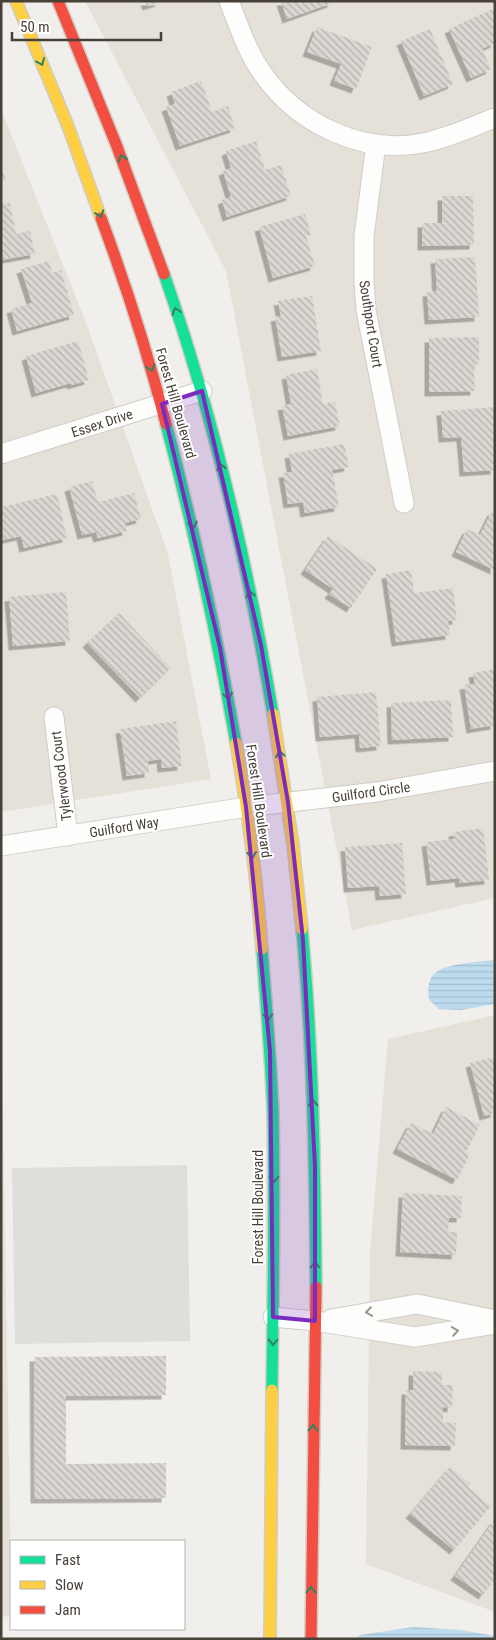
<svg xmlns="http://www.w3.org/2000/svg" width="496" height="1640" viewBox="0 0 496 1640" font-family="'Roboto Condensed',sans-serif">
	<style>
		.residential { fill: #e5e1d9 }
		.parking { fill: #e0dedb }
		.water { fill: url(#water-rules) }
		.building { fill: url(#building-back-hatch); filter: url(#shadow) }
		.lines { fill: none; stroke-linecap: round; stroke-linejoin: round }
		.street-casing { stroke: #cfcdc9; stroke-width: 21 }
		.fast-casing { stroke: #d0ccc3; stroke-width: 14 }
		.slow-casing { stroke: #d0ccc3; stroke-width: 14 }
		.jam-casing { stroke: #d0ccc3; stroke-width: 14 }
		.street { stroke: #fdfdfc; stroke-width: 19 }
		.fast { stroke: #16e098; stroke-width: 11 }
		.slow { stroke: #ffcf43; stroke-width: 11 }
		.jam { stroke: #f24e42; stroke-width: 11 }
		.oneway { stroke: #34815e }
		.oneway2 { stroke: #999690 }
		.marked { fill: #7b2cbf; fill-opacity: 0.2; stroke: #7b2cbf; stroke-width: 4; stroke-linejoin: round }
		.labels { text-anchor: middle; stroke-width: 4; stroke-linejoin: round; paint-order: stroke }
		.street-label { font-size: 14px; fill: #484137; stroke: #fff }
	</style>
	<defs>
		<pattern id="water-rules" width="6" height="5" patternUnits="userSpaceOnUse" patternTransform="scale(1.25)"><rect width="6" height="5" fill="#bcdbee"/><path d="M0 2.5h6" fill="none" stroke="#a3bdcd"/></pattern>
		<pattern id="building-back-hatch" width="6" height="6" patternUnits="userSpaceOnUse" patternTransform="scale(1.25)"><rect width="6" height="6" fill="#dbd8d4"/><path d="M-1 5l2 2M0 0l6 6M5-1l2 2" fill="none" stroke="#b4b1ad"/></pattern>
		<filter id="shadow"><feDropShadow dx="-4.5" dy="4.5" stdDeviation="0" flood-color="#0004"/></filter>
	</defs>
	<rect width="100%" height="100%" fill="#f1efec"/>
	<g class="residential">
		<polygon points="85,1 495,1 495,898 352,930 226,271"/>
		<polygon points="1,109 87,325 168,554 211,779 1,812"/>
		<polygon points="1,1012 11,1569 11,1616 1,1617"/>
		<polygon points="495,1015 495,1612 366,1564 370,1252 388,1039"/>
	</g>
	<polygon class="parking" points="187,1165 190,1341 15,1344 12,1168"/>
	<g class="water">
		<path d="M 495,960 L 495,1004 L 461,1010 L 439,1009 L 429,1000 C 428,992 427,981 434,974 C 445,963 479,962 495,960 Z"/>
		<polygon points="413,1627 461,1630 495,1636 495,1639 356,1639 360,1635"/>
	</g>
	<g class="building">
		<polygon points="145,1 160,1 160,2 147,6"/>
		<polygon points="281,1 332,1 332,3 287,19"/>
		<polygon points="495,8 495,43 482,49 491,69 471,78 449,29"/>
		<polygon points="317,27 372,47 356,89 334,81 341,64 307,52"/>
		<polygon points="430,29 453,84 424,96 401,41"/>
		<polygon points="201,81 212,112 228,106 235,128 180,146 166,107 175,104 171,92"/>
		<polygon points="256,141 265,170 281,165 291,196 227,217 222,200 231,197 223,171 231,168 226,151"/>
		<polygon points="1,168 6,180 1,182"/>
		<polygon points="442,196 473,196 474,245 422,246 422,223 442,223"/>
		<polygon points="10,203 16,234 30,231 35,254 1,260 1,204"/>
		<polygon points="305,214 311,235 306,236 315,266 273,278 259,227"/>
		<polygon points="475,257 479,317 429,320 427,292 437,291 435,259"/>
		<polygon points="49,261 52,273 61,270 74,315 17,331 11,309 32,303 21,269"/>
		<polygon points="312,296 321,351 282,357 275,317 281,316 278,301"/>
		<polygon points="479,337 479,364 474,364 475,391 429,392 429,338"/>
		<polygon points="78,341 89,380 72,385 71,383 36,393 26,356"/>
		<polygon points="317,369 323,404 335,402 340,426 288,436 282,406 291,404 286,375"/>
		<polygon points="495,407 495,470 464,472 461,437 443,438 441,411"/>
		<polygon points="344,444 349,467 332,470 339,507 305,513 303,502 288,504 283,473 292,472 289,454"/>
		<polygon points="92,481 98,502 134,493 141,519 125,523 127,531 98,538 96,532 82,535 69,487"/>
		<polygon points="57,494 67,538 24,548 21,536 3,540 1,531 1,507"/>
		<polygon points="492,511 495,512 495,570 456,552 467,529 480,535"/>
		<polygon points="328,536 377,569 351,608 329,594 333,589 305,570"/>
		<polygon points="411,570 414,593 453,588 457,620 448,621 450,635 396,642 386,574"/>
		<polygon points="66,592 70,641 13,646 9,597"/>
		<polygon points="119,613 171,668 140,698 87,643"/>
		<polygon points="494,669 495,725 471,729 464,685 475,684 473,673"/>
		<polygon points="376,692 381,746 360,748 359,734 320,737 317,697"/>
		<polygon points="451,700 453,737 392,740 391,703"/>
		<polygon points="176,721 182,766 162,768 161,759 148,761 149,773 127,776 120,729"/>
		<polygon points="483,828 489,880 460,883 459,878 431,881 426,842 454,839 453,832"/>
		<polygon points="402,843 406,894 380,896 379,886 348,888 345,847"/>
		<polygon points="495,1057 495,1113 484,1116 470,1063"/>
		<polygon points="446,1107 480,1125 466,1152 470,1154 457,1180 397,1149 411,1123 433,1134"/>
		<polygon points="403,1193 462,1196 461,1218 449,1218 448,1232 457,1232 456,1255 400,1252"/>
		<polygon points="166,1356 166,1395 66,1396 66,1464 166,1463 166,1498 35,1499 34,1357"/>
		<polygon points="413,1371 442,1372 442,1385 453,1385 452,1408 443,1407 443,1422 456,1423 455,1446 405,1445 406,1390 413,1390"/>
		<polygon points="450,1467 471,1484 468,1487 491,1506 454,1550 410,1514"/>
		<polygon points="495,1519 495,1579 483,1595 455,1576"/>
	</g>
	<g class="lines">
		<g class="street-casing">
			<g id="street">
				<path d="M 229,1 C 239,26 247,52 263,74 C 298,124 362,155 423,143 C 448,138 471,127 495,118"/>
				<polyline points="376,144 364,236 364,281 366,310 404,503"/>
				<polyline points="1,454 202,391"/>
				<polyline points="54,717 68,836"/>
				<polyline points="1,846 246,807 377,792 495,771"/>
				<polyline points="273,1317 315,1321 415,1337 495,1324"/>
				<polyline points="331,1319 417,1304 495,1320"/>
			</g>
		</g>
		<g class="fast-casing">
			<g id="fast">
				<path d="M 164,274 C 214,417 248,565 273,714"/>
				<path d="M 166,424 C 194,529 217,635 236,743"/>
				<path d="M 302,929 C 313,1048 315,1168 316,1287"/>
				<path d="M 262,949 C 266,1004 271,1058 273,1113 C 275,1205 273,1298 272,1390"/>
			</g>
		</g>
		<g class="slow-casing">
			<g id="slow">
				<polyline points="16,1 68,126 101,218"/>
				<polyline points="273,714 293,845 302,929"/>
				<path d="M 236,743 C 248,811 257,880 262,949"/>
				<polyline points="270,1639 272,1390"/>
			</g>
		</g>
		<g class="jam-casing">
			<g id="jam">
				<polyline points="58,1 116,144 164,274"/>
				<path d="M 101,218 C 126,285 148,354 166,424"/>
				<polyline points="311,1639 316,1287"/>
			</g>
		</g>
		<use href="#street" class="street"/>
		<use href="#fast" class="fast"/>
		<use href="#slow" class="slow"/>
		<use href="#jam" class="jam"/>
	</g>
	<defs><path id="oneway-chevron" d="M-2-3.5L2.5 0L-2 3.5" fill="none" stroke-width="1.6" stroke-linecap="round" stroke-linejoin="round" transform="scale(1.25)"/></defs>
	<g class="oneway">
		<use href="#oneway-chevron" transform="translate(41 62) rotate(67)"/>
		<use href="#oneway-chevron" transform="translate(122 158) rotate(-110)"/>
		<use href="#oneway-chevron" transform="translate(100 214) rotate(70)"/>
		<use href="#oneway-chevron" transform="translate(176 311) rotate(-108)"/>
		<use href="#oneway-chevron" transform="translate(151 368) rotate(73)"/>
		<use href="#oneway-chevron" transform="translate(221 467) rotate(-104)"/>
		<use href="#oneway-chevron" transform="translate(193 525) rotate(77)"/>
		<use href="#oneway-chevron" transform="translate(250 594) rotate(-102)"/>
		<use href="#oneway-chevron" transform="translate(228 696) rotate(81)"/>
		<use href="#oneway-chevron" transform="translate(280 754) rotate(-100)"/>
		<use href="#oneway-chevron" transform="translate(252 855) rotate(83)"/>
		<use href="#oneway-chevron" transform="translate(268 1017) rotate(86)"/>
		<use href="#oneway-chevron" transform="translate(313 1103) rotate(-92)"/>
		<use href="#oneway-chevron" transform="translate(274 1179) rotate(90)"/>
		<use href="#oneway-chevron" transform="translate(315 1265) rotate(-90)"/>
		<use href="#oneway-chevron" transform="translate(273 1342) rotate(91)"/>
		<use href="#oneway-chevron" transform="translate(313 1428) rotate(-89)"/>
		<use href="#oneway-chevron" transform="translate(311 1590) rotate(-89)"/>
	</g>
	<g class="oneway2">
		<use href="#oneway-chevron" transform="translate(369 1312) rotate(171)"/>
		<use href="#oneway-chevron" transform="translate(455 1331) rotate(-9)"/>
	</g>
	<path class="marked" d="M 202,391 L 261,645 L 288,802 L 303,940 L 315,1166 L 315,1321 L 273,1317 L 270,1051 L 246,807 L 220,648 L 162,404 Z"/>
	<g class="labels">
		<g class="street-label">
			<text transform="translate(371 324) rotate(81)" y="5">Southport Court</text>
			<text transform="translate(176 403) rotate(74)" y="5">Forest Hill Boulevard</text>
			<text transform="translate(102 423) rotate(-18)" y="5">Essex Drive</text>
			<text transform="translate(61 776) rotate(-97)" y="5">Tylerwood Court</text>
			<text transform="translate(371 792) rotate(-8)" y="5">Guilford Circle</text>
			<text transform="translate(259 801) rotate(82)" y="5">Forest Hill Boulevard</text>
			<text transform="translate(124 827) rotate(-9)" y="5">Guilford Way</text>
			<text transform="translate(258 1207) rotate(-90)" y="5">Forest Hill Boulevard</text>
		</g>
	</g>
	<rect width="496" height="1640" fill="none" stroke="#484137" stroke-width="5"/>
	<rect x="10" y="1540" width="175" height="90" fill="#ffffff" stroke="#b6b3af"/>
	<rect x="20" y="1556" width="25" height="8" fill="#16e098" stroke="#b6b3af"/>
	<text x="55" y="1565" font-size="15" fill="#484137">Fast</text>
	<rect x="20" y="1581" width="25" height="8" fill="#ffcf43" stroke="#b6b3af"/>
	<text x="55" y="1590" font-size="15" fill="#484137">Slow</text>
	<rect x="20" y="1606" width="25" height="8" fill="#f24e42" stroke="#b6b3af"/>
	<text x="55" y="1615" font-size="15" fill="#484137">Jam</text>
	<path d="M12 32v8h149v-8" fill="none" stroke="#484137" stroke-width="2.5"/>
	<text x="20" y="32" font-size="15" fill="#484137" stroke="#ffffff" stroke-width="4" paint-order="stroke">50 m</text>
</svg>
